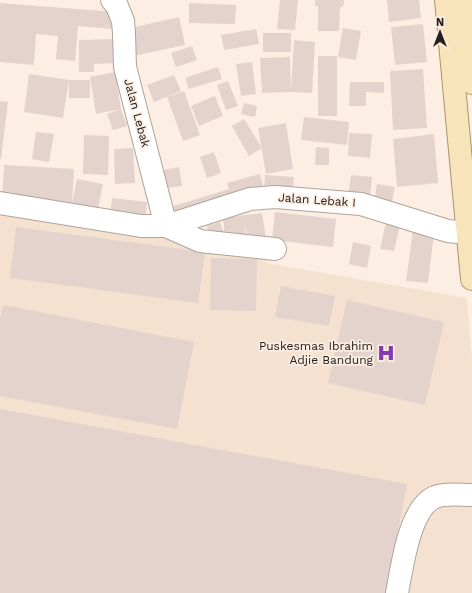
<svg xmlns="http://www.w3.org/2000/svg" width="472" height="593" viewBox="0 0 472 593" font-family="'Work Sans',sans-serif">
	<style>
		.built { fill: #f4e1d0 }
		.building { fill: #e4d3cd }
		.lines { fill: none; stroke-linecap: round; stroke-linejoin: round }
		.minor-casing { stroke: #afa398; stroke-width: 24 }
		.major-casing { stroke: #ab9465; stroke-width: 24 }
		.minor { stroke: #fff; stroke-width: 22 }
		.major { stroke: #f8e4bb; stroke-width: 22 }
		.labels { text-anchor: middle; stroke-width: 3.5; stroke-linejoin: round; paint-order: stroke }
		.street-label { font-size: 12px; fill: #24201c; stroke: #fceee3 }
		.poi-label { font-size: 12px; fill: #24201c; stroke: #fceee3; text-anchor: end }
	</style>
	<rect width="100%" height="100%" fill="#fceee3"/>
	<polygon class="built" points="0,212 266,253 266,263 467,298 472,361 472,593 0,593"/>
	<g class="building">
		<polygon points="280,0 298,0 295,30 277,29"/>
		<polygon points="315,0 344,0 343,7 328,6 340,7 339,31 318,31 318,6 315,6"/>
		<polygon points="387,0 419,0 421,18 389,22"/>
		<polygon points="0,3 115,12 113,29 78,26 75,61 56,59 58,36 36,34 34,65 0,62"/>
		<polygon points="189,3 236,5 235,24 189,23"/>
		<polygon points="179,17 185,45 133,56 127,29"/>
		<polygon points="423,24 427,62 395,65 391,27"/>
		<polygon points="343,28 361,31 356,60 338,57"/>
		<polygon points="256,29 259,44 224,50 221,35"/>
		<rect x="263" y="33" width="28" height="19"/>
		<polygon points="115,39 115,63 94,64 94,56 94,72 79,72 79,40"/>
		<polygon points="294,40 315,42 312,93 291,92 262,93 260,58 290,57 291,90"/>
		<polygon points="192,46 197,60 176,67 171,53"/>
		<rect x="318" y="56" width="19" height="60"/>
		<polygon points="252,62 256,94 241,96 236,64"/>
		<polygon points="218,67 222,79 189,89 185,78"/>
		<polygon points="423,69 427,128 393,130 390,71"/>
		<polygon points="115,72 121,109 96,114 90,77"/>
		<polygon points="29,74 69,80 63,118 24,112"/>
		<polygon points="174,75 181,91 154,102 147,85"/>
		<rect x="69" y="80" width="21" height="18"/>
		<polygon points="228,81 238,106 226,110 217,85"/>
		<polygon points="350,82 384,82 384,93 366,92 366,106 349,106"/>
		<polygon points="184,91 200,135 183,141 167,97"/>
		<polygon points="215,96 223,116 199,126 191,106"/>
		<polygon points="0,101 8,102 1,159 0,159"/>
		<polygon points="244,103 257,106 255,117 241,114"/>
		<polygon points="121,109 127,126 113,130 107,114"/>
		<polygon points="304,117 349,122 347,145 301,140"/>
		<polygon points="244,119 262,148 249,156 232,126"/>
		<polygon points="286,123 293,169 266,174 258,128"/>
		<polygon points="36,132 54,134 49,162 32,159"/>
		<polygon points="349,133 372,134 370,158 348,156"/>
		<polygon points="434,134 438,183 397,187 393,139"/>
		<polygon points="84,135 109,136 108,175 83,174"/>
		<polygon points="316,147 329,148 329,165 315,165"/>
		<polygon points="133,148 135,183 115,184 114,149"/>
		<polygon points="214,152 221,173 207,178 200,157"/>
		<polygon points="4,165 74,169 72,204 2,200"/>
		<polygon points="179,167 182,186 166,188 163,170"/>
		<polygon points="260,174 264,190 179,214 164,209 229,189 227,183"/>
		<polygon points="265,175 294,177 293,191 264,190"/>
		<polygon points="351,175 372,177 370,199 348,196"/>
		<polygon points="77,179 103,184 98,208 72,204"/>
		<polygon points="377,184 395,187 391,206 374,203"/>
		<polygon points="112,198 147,202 145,220 110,217"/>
		<polygon points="275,212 336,219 333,247 272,240"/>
		<polygon points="262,213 266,238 248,241 245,222 246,234 225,236 223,218"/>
		<polygon points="220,222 225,236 211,241 207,226"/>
		<polygon points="386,222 400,225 394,251 380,249"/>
		<polygon points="16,227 205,252 198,303 10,278"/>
		<polygon points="413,230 434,233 428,283 406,281"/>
		<polygon points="353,242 371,246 367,268 349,264"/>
		<polygon points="211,258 257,259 256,311 210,310"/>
		<polygon points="281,286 335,296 329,326 275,317"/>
		<polygon points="347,300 444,322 425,405 328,383"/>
		<polygon points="3,305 194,342 177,429 0,396 0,319"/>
		<polygon points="0,409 407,484 386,593 0,593"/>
	</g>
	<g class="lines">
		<g class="minor-casing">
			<g id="minor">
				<polyline points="112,0 117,6 123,21 124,33 125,67 166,226"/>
				<polyline points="0,203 141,226 166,226 200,241 275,249"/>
				<polyline points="166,226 250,199 275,197 361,204 448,231 468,233"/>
				<path d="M 397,593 C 402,568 409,508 435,497 C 446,493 460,495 472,495"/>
			</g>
		</g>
		<g class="major-casing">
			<g id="major">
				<polyline points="446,0 472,279"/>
				<polyline points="464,0 472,83"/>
			</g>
		</g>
		<use href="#minor" class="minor"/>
		<use href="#major" class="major"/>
	</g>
	<defs>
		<g id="hospital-bare" transform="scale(1.38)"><path d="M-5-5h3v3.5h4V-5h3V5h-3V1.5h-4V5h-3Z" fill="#853bad" stroke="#fceee3" stroke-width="2.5" paint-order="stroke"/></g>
	</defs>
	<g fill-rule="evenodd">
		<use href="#hospital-bare" x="386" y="353"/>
	</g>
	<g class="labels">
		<g class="street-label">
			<text transform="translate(137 113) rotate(75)" y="4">Jalan Lebak</text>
			<text transform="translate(317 200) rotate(4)" y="4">Jalan Lebak I</text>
		</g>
		<g class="poi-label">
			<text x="373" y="350">Puskesmas Ibrahim<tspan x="373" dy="14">Adjie Bandung</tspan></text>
		</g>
	</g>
	<g transform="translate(440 32)" stroke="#fceee3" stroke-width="3" paint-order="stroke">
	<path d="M0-3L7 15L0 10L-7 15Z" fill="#24201c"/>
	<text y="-6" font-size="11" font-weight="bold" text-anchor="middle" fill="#24201c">N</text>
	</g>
</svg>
